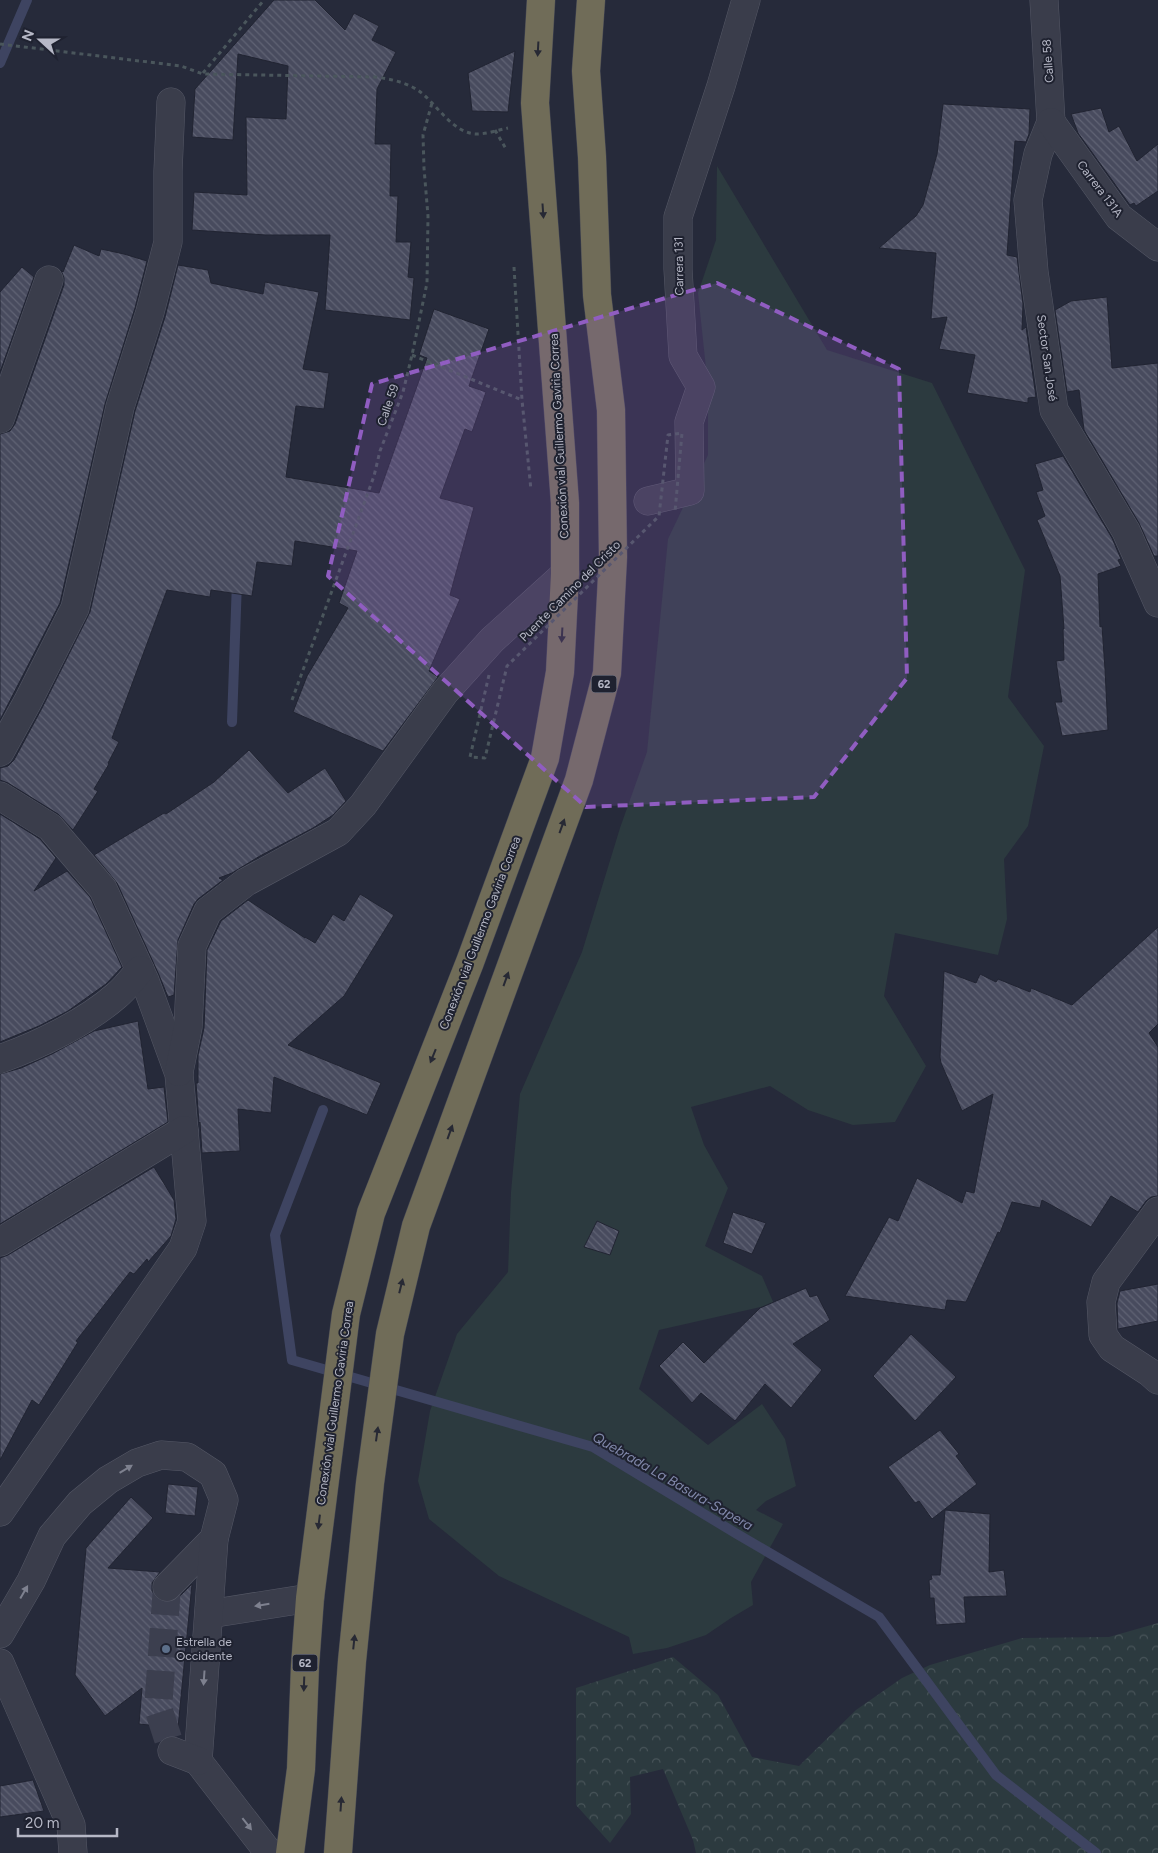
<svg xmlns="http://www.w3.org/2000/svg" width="1158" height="1853" viewBox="0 0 1158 1853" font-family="Figtree,sans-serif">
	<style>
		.grass { fill: #2c3a3f }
		.forest { fill: url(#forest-crowns) }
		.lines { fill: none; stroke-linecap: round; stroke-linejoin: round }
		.stream { stroke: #3e4461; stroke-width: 10 }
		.building { fill: url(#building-back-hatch); stroke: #212432 }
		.minor-tunnel { stroke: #3c3f4f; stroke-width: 28; stroke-dasharray: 28 14; stroke-linecap: butt }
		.minor-casing { stroke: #555866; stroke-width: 29 }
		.highway-casing { stroke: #424553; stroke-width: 29 }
		.path { stroke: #4a565c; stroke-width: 3; stroke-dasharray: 4 4; stroke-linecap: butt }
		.minor { stroke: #3a3d4b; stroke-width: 28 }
		.highway { stroke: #706c58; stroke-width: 28 }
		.path-bridge { stroke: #4a565c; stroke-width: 3; stroke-dasharray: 4 4; stroke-linecap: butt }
		.oneway { fill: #272934 }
		.oneway2 { fill: #7e818f }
		.marked { fill: #905dc1; fill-opacity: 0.2; stroke: #905dc1; stroke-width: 4; stroke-dasharray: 10 6; stroke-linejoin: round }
		.service-dot { fill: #5c6f8a; stroke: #1f2230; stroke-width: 2 }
		.labels { text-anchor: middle; stroke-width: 4; stroke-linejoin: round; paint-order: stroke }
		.shield { fill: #1f2230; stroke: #898b99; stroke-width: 1 }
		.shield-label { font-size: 11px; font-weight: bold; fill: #b6b8c6 }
		.street-label { font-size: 12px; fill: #b6b8c6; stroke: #1f2230 }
		.poi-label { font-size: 12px; fill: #b6b8c6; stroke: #1f2230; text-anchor: start }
		.water-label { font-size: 14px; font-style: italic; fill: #8188aa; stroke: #1f2230 }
	</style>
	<defs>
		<pattern id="forest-crowns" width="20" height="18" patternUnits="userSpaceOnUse" patternTransform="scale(1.25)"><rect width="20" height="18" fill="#2c3a3f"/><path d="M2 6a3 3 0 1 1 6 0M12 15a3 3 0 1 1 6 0" fill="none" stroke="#485459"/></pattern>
		<pattern id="building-back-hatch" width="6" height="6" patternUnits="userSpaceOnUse" patternTransform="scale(1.25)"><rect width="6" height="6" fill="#484b5e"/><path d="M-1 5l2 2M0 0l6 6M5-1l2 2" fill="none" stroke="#606374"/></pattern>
	</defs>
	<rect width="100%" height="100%" fill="#262a3a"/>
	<polygon class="grass" points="717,166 827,350 932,383 1025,570 1008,697 1044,746 1028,826 1004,859 1007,919 998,955 895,933 884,996 926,1066 895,1122 853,1125 808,1110 770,1086 691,1107 704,1145 728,1188 705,1246 762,1276 774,1304 659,1330 639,1389 708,1445 762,1404 785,1439 796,1486 766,1501 756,1510 783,1524 751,1582 753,1605 731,1618 706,1635 667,1648 633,1654 629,1637 499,1576 429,1519 418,1481 430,1411 457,1334 508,1272 511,1192 520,1094 582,952 620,828 647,752 668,539 708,455 708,387 698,293 716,240"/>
	<polygon class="forest" points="1158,1623 1158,1853 696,1853 693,1840 663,1769 630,1777 631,1814 610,1843 576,1805 576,1688 673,1657 718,1695 752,1757 799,1766 856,1710 902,1678 930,1665 1022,1638 1109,1637"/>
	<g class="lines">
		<g class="stream">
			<polyline points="0,63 27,0"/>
			<polyline points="232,722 237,581"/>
			<polyline points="323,1110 275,1235 292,1360 593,1447 737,1534 879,1617 996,1775 1096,1853"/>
		</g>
	</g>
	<g class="building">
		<polygon points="274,0 315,0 345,30 354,13 379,26 372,40 396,52 377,89 375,144 391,144 390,196 398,196 396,242 411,242 408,277 414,278 410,320 325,310 330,235 266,235 192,230 194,192 247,195 246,117 286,119 288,66 238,54 233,140 192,137 195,89"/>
		<polygon points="515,51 508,112 472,111 468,73"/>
		<polygon points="943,104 1030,109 1029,134 1026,142 1015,141 1007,255 1017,257 1023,304 1022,330 1026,327 1036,397 1028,398 1028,403 967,393 975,355 939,349 947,317 931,319 936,253 879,248 916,216 923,205 937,154"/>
		<polygon points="1101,108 1109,132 1119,126 1137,161 1158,144 1158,191 1136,206 1134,203 1130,205 1078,133 1071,114"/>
		<polygon points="74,245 99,256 101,249 124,254 147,261 135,308 105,404 60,603 0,720 0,434 10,431 15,424 64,285 64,278 61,270 63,272"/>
		<polygon points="178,265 208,270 211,283 263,294 265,282 319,292 303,369 329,373 324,409 296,406 286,477 379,493 427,358 419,355 434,309 489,329 469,386 486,392 472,432 465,429 440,498 474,507 450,595 460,599 429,671 438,677 383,751 293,712 307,676 348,608 339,603 357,551 295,541 292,566 257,562 252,596 211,590 210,597 167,590 112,738 119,742 108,763 109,764 94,789 98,791 73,830 58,814 8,783 0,780 0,768 8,766 14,760 42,708 90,612 135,411 165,317"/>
		<polygon points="22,267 34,277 0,372 0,292"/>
		<polygon points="1107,297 1112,368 1158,363 1158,556 1154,556 1139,523 1084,430 1079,390 1067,392 1055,310 1071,301"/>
		<polygon points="1063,456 1112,538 1121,559 1118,560 1121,566 1098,574 1100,627 1102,626 1105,669 1108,730 1062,736 1055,702 1062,702 1056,661 1064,660 1063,629 1064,629 1060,576 1037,520 1045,516 1036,492 1043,490 1035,464"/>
		<polygon points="249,750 288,793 325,768 346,801 333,815 313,828 260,856 232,873 219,878 223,880 198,899 194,904 178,940 174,995 168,997 159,975 117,883 94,855 164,813 166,814 214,782"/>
		<polygon points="0,814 40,839 56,858 34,891 67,871 90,897 122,967 106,984 68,1011 39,1026 0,1042"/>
		<polygon points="360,894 394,915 344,996 288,1045 381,1083 367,1115 274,1077 271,1113 238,1109 240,1151 202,1153 200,1122 199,1123 196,1083 198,1083 198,1055 204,1028 207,950 221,921 248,900 305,938 305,937 315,943 333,914 344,921"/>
		<polygon points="1158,927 1158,1024 1149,1033 1158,1047 1158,1196 1151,1197 1146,1201 1138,1212 1111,1196 1091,1227 1042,1200 1040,1208 1012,1202 1000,1233 998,1232 966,1302 947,1300 945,1310 845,1296 889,1217 898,1221 917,1178 962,1203 966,1191 974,1193 993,1094 962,1111 941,1063 940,1057 944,971 976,983 980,974 996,982 998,979 1030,992 1031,988 1072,1005"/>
		<polygon points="138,1021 148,1089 164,1087 168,1122 0,1224 0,1074 21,1068 52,1054 94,1031"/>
		<polygon points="154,1167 174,1200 176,1219 171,1236 148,1262 147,1259 134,1274 130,1272 76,1341 78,1342 39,1405 32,1400 0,1460 0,1258 8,1255"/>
		<polygon points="733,1212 766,1223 752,1254 723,1243"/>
		<polygon points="597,1221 619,1231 610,1255 584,1247"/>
		<polygon points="1158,1284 1158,1321 1118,1329 1117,1303 1120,1291"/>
		<polygon points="806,1288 810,1297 817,1295 830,1320 793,1344 822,1370 791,1408 765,1384 735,1421 701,1393 692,1403 659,1366 683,1342 704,1363 760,1308"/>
		<polygon points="911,1334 956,1377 915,1421 873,1376"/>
		<polygon points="940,1430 959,1454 956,1456 977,1484 932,1519 919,1501 915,1503 888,1467"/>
		<polygon points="168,1484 198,1487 195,1516 165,1513"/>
		<polygon points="131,1497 153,1518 108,1568 160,1572 152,1583 152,1591 156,1598 164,1602 172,1602 178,1598 192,1584 178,1728 139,1724 142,1688 105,1716 75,1675 86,1548"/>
		<polygon points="945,1510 990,1514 989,1572 1004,1570 1007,1596 964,1597 966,1623 936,1625 934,1598 930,1598 929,1580 932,1579 931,1575 940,1575"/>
		<polygon points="33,1780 44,1811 0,1817 0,1786"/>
	</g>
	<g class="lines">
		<polyline class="minor-tunnel" points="167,1587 158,1708 172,1751"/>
		<g class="minor-casing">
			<g id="minor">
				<polyline points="1044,0 1051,122 1038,154 1028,200 1034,272 1054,410 1126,531 1158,603"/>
				<polyline points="1051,122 1119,217 1158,247"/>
				<polyline points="0,419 49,280"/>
				<polyline points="648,501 690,491 689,422 701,387 683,356 678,269 678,217 721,86 746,0"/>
				<polyline points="0,752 28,701 75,608 120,407 150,312 168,242 168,171 171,102"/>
				<polyline points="0,796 50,827 103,889 145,981 179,1074 192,1221 183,1248 0,1512"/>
				<path d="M 0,1059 C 39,1045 85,1023 116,996 C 125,989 132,979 140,970"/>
				<polyline points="179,1072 188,1027 192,946 208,911 246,882 338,832 363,805 445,692 492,640 565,574"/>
				<polyline points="1158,1211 1106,1282 1101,1302 1103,1335 1112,1348 1149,1372 1158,1380"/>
				<polyline points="0,1242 184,1130"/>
				<polyline points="167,1587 214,1539"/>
				<polyline points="209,1614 310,1598"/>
				<polyline points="0,1634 31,1581 52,1536 80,1503 108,1480 137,1463 161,1455 187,1457 213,1474 224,1500 214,1539 198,1761 269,1853"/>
				<polyline points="0,1663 71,1825 73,1853"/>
				<polyline points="172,1751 198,1761"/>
			</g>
		</g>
		<g class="highway-casing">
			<g id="highway">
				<polyline points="290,1853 301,1769 305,1666 310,1598 346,1314 371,1213 470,962 545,758 560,672 565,574 565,503 535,103 541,0"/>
				<polyline points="338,1853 352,1661 370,1483 390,1334 416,1226 579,780 607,673 613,557 611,410 597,295 592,157 586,71 591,0"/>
			</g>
		</g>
		<g class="path">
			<path d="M 0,44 L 181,66 L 203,74 L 375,77 C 390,79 406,82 419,91 C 436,103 453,134 477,134 C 487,134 498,130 508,128"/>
			<polyline points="203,73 264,0"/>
			<polyline points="495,130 506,149"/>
			<polyline points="514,267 522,400 531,490"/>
			<polyline points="412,355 522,400"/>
			<polyline points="292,700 374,476 380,451 403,392 412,355 427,283 428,216 424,168 423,135 432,103"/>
		</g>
		<use href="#minor" class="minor"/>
		<use href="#highway" class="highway"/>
		<polyline class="path-bridge" points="489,675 470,757 485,758 507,666 659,516 668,435 682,433 675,512"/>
	</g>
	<defs><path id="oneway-solid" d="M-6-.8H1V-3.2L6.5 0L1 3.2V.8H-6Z" transform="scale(1.25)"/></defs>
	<g class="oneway">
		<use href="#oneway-solid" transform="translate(538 49) rotate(93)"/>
		<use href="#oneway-solid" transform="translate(543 211) rotate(86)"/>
		<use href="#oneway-solid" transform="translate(562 635) rotate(93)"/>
		<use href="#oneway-solid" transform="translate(562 826) rotate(-70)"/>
		<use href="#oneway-solid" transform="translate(506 979) rotate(-70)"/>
		<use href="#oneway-solid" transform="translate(433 1056) rotate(112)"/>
		<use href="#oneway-solid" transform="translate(450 1132) rotate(-70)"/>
		<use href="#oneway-solid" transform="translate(401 1286) rotate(-76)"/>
		<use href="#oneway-solid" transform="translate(377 1434) rotate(-82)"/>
		<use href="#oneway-solid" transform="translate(319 1522) rotate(97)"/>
		<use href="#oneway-solid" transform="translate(354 1642) rotate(-84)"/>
		<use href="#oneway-solid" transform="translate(304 1684) rotate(92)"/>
		<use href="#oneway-solid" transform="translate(341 1804) rotate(-86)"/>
	</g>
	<g class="oneway2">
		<use href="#oneway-solid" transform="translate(126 1469) rotate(-31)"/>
		<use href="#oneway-solid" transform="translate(24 1592) rotate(-60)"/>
		<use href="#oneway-solid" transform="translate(262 1605) rotate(171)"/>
		<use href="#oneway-solid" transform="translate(204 1678) rotate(94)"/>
		<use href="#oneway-solid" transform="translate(247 1824) rotate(52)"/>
	</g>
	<path class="marked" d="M 717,283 L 899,369 L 907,678 L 814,797 L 586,807 L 328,576 L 372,384 Z"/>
	<circle class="service-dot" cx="166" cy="1649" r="5"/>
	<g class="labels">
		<g class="shield">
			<rect x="591.5" y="675.5" width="25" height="17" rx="4"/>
			<rect x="292.5" y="1654.5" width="25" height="17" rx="4"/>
		</g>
		<g class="shield-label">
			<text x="604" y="688">62</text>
			<text x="305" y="1667">62</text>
		</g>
		<g class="street-label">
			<text transform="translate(1048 61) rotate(-94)" y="4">Calle 58</text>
			<text transform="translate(1100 189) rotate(53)" y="4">Carrera 131A</text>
			<text transform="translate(679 266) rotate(-91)" y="4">Carrera 131</text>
			<text transform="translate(1047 358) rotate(82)" y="4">Sector San José</text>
			<text transform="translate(388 405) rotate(-71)" y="4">Calle 59</text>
			<text transform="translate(559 436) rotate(-93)" y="4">Conexión vial Guillermo Gaviria Correa</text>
			<text transform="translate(570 591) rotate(-45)" y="4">Puente Camino del Cristo</text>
			<text transform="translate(480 933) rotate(-69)" y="4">Conexión vial Guillermo Gaviria Correa</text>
			<text transform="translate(335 1403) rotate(-82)" y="4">Conexión vial Guillermo Gaviria Correa</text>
		</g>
		<g class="poi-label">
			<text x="176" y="1646">Estrella de<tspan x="176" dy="14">Occidente</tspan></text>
		</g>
		<g class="water-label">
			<text transform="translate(673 1481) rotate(30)" y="5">Quebrada La Basura-Sapera</text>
		</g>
	</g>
	<g transform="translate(40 40) rotate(291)" stroke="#1f2230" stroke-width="4" paint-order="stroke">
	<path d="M0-4L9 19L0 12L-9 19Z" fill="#b6b8c6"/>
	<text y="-8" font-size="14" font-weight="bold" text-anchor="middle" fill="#b6b8c6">N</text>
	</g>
	<path d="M18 1828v8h99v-8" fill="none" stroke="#b6b8c6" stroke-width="2.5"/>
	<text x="25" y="1828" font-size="15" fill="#b6b8c6" stroke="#1f2230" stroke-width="4" paint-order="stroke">20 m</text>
</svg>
